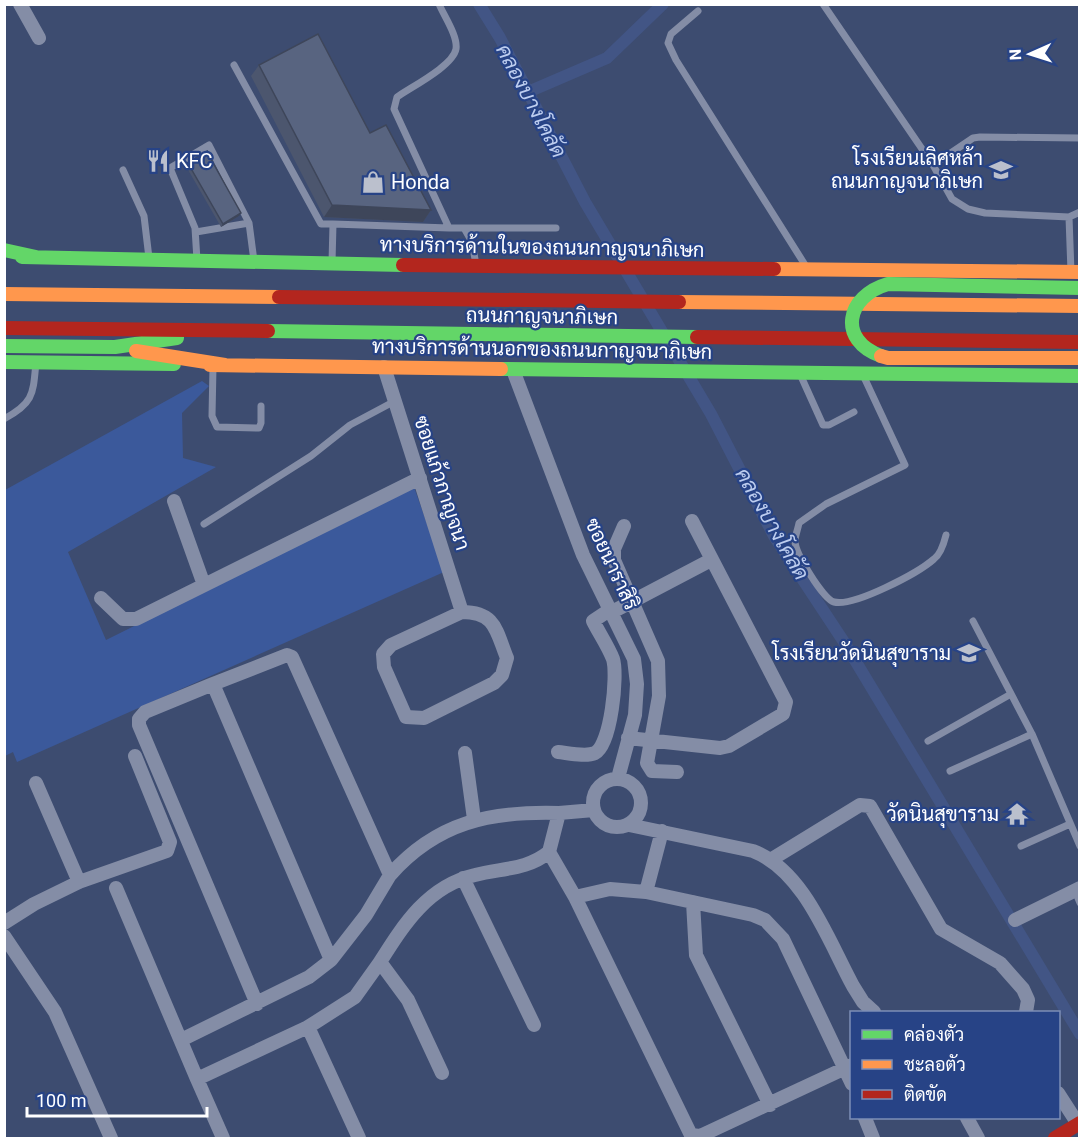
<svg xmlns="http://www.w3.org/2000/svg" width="1084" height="1143" viewBox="0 0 1084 1143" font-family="Roboto,Sarabun,sans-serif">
<rect width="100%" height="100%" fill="#3d4c70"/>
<path fill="#3b599b" d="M202,381L209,386L182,413L183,458L216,467L68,552L106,640L414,487L444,572L17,762L13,752L5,756V490Z"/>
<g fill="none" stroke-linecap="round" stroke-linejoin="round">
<path stroke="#425585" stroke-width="12" d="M479,4L500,38L585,202L711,414L774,536L844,642L1080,1034
M528,92L607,58L663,4"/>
<path stroke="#848da6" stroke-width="7" d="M439,4C444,16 458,36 456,49C453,66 411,87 397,97L394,109L449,228H464L472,242L476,265
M823,4L933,165L952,199L968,209L985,213L1069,217L1080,212
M698,11L671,34L668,43L676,60L807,268
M234,65L321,224H333L332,263
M933,165L973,138L980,137L1080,138
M123,170L144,216L149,258
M1069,217L1071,272
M333,224L449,228
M464,228H556
M196,232L249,223
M197,260L195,228L170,168L209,145L249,223L254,261
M213,367L212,416L217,427L259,428L261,423V406
M800,374L823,425H829L854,412
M863,375L905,465L826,504L799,523C798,529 795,536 795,541C795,553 823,599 834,602C854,607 918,573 934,559C941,554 944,543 946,535
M4,419C34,403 33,394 36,362
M204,524L311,456L350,425L395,401
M973,621L1032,734L1080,846
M928,741L1011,694
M950,771L1032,734
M1021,846L1070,824
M1075,891L1080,903"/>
<path stroke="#848da6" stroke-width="14" d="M20,4L39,38
M384,367L462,612L391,645L383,654L384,667L406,717L424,718L494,683L502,675L507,658C496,631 496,612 462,612
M513,370L583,555L634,659L637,684L635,715L618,778
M174,501L204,585
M624,526L614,549V560L658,661L659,696L647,763L652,771L677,772
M101,598L123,619H136L420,478
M612,612L711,560
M213,684L145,712L139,719V725L257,1004
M628,738L720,748L729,746L783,714L786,702L692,521
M558,752C568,753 586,757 595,753C611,745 618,675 613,659C608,646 599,633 593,621L611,609
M465,753L474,819
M593 803a24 24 0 1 1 48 0a24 24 0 1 1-48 0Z
M36,783L79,882
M594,810L559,813L549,852L575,897L691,1135L700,1136L852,1065
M629,825L753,851C804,871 828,940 853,986L863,1002L874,1012
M772,859L860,805L870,806L941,929L1000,963L1023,989L1028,1000L1026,1012
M463,878L534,1025
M116,888L197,1079
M646,892L662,831
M575,897L610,889L646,892L753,915L765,920L783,939L852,1084
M693,902L696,955L770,1105
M1015,920L1080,888
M4,923L34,904L79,882L167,851L170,842L135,756
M4,936L55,1012L111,1138
M331,960L366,915L390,875
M181,1040L309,977L331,960L213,684L287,655L292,657L390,875C437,822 490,811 559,813
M442,1073L408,1000L380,962C404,924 428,886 475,875C502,868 527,870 549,852
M1058,1093L1078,1124
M865,1118L873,1138
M967,1118L978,1138
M223,1138L197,1079L308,1027
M359,1138L308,1027L355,997L380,962"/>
<path stroke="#63d668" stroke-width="14" d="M4,250L36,257
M22,257L403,265
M268,331L697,337
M4,346L115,347L177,338
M4,362L174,364
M501,369L1080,376"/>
<path stroke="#ff974d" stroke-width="14" d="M774,269L1080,272
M4,294L279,297
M679,302L1080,306
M136,351L225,365
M210,365L501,369"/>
<path stroke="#b3261e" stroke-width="14" d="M403,265L774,269
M279,297L679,302
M4,328L268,331
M697,337L1080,342
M1055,1138L1080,1123"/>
<path stroke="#63d668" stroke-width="14" d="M881,356C837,340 846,296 888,284L1080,288"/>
<path stroke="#ff974d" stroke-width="14" d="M881,356L888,358H1080"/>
</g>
<path fill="#4c566e" d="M259,65L431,210L423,222L324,217L251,76Z
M189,165L239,216L221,227L187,168Z"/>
<path fill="#3e465a" d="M332,205L431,210L423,222L324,217Z
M241,213L239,216L221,227L223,224Z"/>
<path fill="#586480" stroke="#3e465a" stroke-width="1.5" d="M318,34L370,133L386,125L431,210L332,205L259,65Z
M208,154L241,213L223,224L189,165Z"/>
<defs>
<g id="restaurant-bare" transform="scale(1.8)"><path d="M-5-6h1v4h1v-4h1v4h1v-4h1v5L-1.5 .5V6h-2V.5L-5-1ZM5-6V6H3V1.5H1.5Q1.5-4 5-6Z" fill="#bbc0cd" stroke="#274386" stroke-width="2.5" paint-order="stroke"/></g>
<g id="school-bare" transform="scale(1.8)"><path d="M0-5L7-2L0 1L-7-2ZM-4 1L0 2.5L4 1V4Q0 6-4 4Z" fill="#bbc0cd" stroke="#274386" stroke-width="2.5" paint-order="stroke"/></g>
<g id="shop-bare" transform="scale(1.8)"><path d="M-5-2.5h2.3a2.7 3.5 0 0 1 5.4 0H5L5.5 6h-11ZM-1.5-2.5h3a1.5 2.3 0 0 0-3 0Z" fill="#bbc0cd" stroke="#274386" stroke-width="2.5" paint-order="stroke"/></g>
<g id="temple-bare" transform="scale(1.8)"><path d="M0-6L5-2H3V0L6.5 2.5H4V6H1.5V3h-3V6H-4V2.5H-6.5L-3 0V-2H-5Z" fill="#bbc0cd" stroke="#274386" stroke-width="2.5" paint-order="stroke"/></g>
</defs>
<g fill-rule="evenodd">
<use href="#restaurant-bare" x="158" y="161"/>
<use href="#school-bare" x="1001" y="170"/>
<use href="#shop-bare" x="373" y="182"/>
<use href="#school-bare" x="969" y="653"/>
<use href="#temple-bare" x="1017" y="814"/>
</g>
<g text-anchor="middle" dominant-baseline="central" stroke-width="4.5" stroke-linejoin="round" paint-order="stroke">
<g font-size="20" fill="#fff" stroke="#274386" text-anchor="end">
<text x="983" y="158">โรงเรียนเลิศหล้า<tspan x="983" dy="23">ถนนกาญจนาภิเษก</tspan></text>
<text x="176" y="161" text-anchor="start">KFC</text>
<text x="391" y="182" text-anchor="start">Honda</text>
<text x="951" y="653">โรงเรียนวัดนินสุขาราม</text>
<text x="999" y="814">วัดนินสุขาราม</text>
</g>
<g font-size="20" fill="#fff" stroke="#274386">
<text transform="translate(542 247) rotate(1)">ทางบริการด้านในของถนนกาญจนาภิเษก</text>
<text transform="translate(542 316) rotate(1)">ถนนกาญจนาภิเษก</text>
<text transform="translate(542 349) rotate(1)">ทางบริการด้านนอกของถนนกาญจนาภิเษก</text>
<text transform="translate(442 483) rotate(72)">ซอยแก้วกาญจนา</text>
<text transform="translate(612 564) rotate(65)">ซอยนาราสิริ</text>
</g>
<g font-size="21" font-style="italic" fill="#bdcdef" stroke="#274386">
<text transform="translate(531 101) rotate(62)">คลองบางโคลัด</text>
<text transform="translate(772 524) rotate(60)">คลองบางโคลัด</text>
</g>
</g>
<rect width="1084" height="1143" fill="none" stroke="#ffffff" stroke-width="12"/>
<rect x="850" y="1011" width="210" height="108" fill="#274386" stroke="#7d8eb6" stroke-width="1.5"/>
<rect x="862" y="1030" width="30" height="9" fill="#63d668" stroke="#7d8eb6" stroke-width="1.5"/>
<text x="904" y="1041" font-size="18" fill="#ffffff">คล่องตัว</text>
<rect x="862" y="1060" width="30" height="9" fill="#ff974d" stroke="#7d8eb6" stroke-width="1.5"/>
<text x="904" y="1071" font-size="18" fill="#ffffff">ชะลอตัว</text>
<rect x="862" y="1090" width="30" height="9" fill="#b3261e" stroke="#7d8eb6" stroke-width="1.5"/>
<text x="904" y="1101" font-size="18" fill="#ffffff">ติดขัด</text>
<g transform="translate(1030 54) rotate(267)" stroke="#274386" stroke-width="4.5" paint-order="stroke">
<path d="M0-4.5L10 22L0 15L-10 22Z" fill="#ffffff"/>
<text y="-9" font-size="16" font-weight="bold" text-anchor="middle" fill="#ffffff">N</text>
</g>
<path d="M27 1107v9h180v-9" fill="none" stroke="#ffffff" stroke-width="3"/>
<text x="36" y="1107" font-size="18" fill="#ffffff" stroke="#274386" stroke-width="4.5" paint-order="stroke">100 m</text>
</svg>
